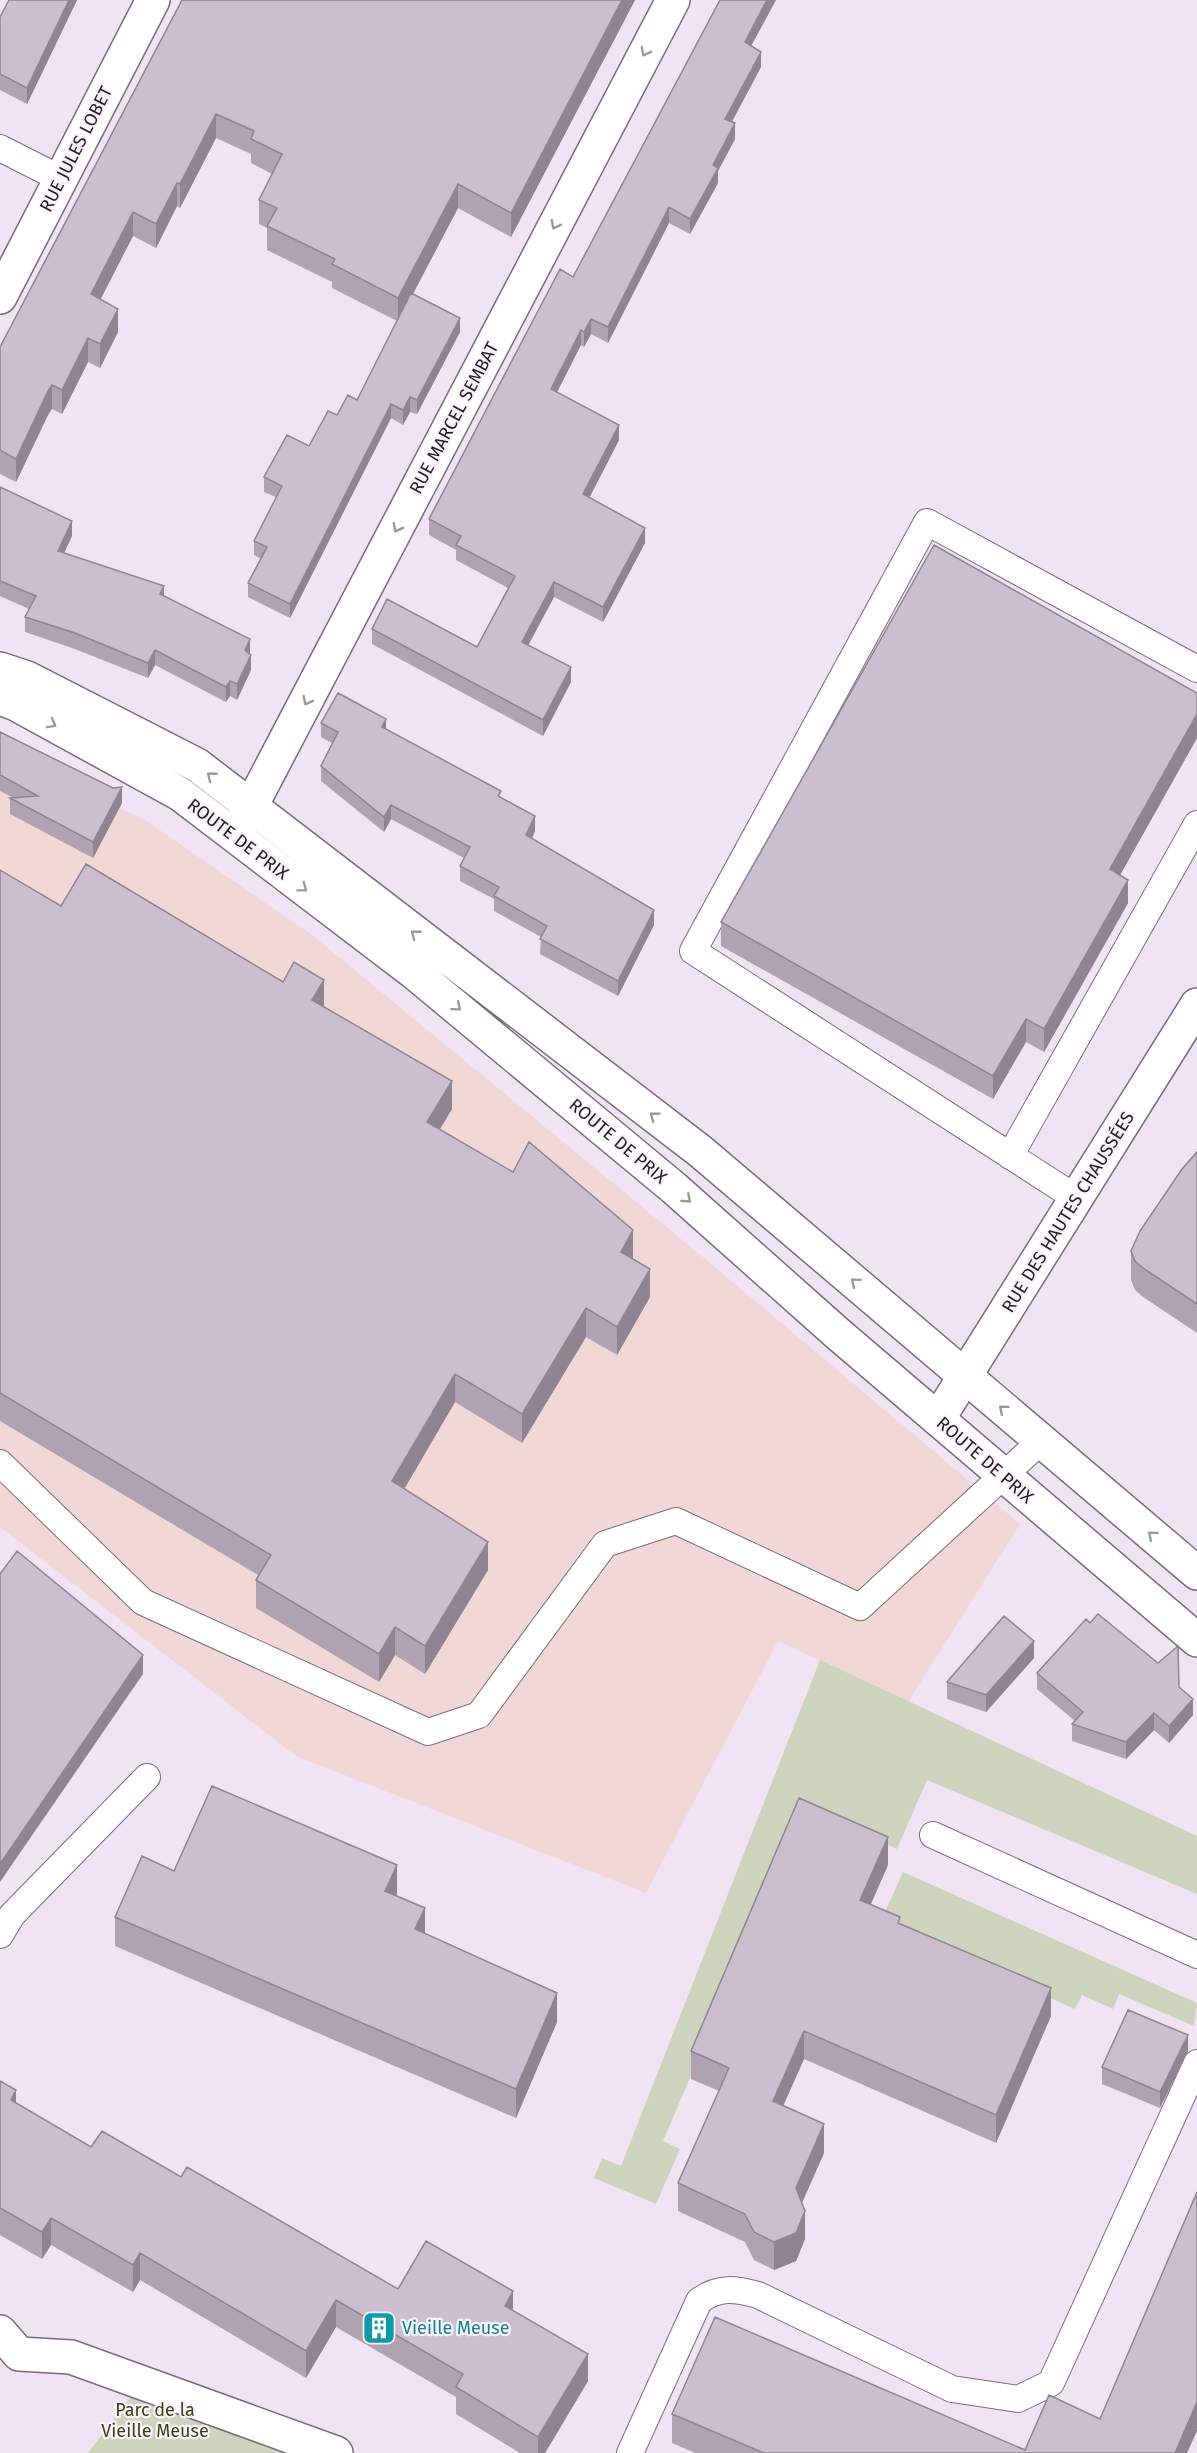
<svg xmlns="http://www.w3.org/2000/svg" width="1197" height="2453" viewBox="0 0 1197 2453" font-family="'Fira Sans',sans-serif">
<rect width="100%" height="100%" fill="#f0e3f4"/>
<path fill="#f2d7d7" d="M0,753L145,820L312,935L698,1253L1020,1524L908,1702L778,1641L646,1893L296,1756L0,1527Z"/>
<path fill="#ccd4bd" d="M820,1660L1197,1836V1894L927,1780L897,1849L805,1809L663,2141L680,2149L656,2204L594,2178L602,2158L621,2166Z
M903,1872L1197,2003L1194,2026L1119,1994L1113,2009L1082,1995L1075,2009L880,1923Z
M142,2382L335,2453H88Z"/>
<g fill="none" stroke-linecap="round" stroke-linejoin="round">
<g stroke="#786c7b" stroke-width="28">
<path id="service" d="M0,148L61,179
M1010,1156L1197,824
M1076,1198L693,951L927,522L1197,669
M0,1463L143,1602L428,1732L479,1715L605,1544L676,1521L860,1607L1041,1441
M933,1835L1197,1955
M0,1935L12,1915L147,1777
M630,2453L699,2301C719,2286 735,2289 758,2295L952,2389L1018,2399L1051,2383L1197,2063"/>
</g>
<g stroke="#786c7b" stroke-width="36">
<path id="minor" d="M0,297L153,0
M238,831L673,0
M938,1419L1197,1005
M0,2332L19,2354L71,2357L336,2453"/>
</g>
<g stroke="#786c7b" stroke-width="36">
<path id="secondary" d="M0,669L27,678L197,765L210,775L700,1151L1197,1573
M0,698L16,704L180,794L416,974L674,1188L837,1333L1197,1640"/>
</g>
<use href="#service" stroke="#fff" stroke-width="26"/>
<use href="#minor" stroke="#fff" stroke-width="33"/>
<use href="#secondary" stroke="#fff" stroke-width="33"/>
</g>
<path fill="#afa3b2" d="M9,0H77L27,104L0,90V17Z
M182,0H635L511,237L458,208L413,294L460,332L417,414L410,412L403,425L391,418L290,618L248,597V583L261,559L254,555V541L276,497L264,492V477L309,446L337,415L357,400L397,321L332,288V282L267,250V228L259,224V200L272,174L251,163V154L216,138L180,208L177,206L156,248L133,236L100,299L118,332L100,368L88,362L62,414L52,409L48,415L16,482L0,474V347Z
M776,0L751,46L761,67L732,122L735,139L718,171V183L690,234L669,223L608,343L591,334L584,347L581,345L557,392L619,440L589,498L645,543L603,622L554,597L528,645L571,682L543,736L372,644V629L477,647L508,588L456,560V550L429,535V519L573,277Z
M0,487L72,536L64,553L164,596L250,654L251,670L237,700L230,696L226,702L155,665L148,678L75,649L25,632V617L29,609L0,596Z
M321,723L386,729L501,797L535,831L532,839L654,925L618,996L540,954L541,937L494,911V899L460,881V866L464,858L391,819L384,832L321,781V766L332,743L321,737Z
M0,732L122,803L93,858L10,814V798H14L0,791Z
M1197,738L1120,875L1128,903L1044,1052L1026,1042L993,1099L721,946V922Z
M0,870L61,906L324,1007L452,1109L440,1129L633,1258V1259L650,1297L617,1355L586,1337L522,1443L455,1402L404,1489L488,1570L425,1674L395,1655L379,1682L256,1608V1580L258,1575L0,1421Z
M1197,1152V1333L1143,1297L1135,1290L1131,1280V1251Z
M1034,1658L986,1712L947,1699V1682Z
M1037,1673L1179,1687L1193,1715L1169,1743L1154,1730L1126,1759L1072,1741V1724L1075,1721L1037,1689Z
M888,1865L871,1904L900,1924L1051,2016L996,2143L804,2059L783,2105L824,2153L802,2203L805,2239L796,2261L774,2270L754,2260L745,2242L678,2211V2183L719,2091L691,2079V2051Z
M174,1871L397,1893L396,1896L425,1934L557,2022L516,2118L115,1946V1917Z
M1188,2051L1160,2108L1102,2084V2067Z
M0,2081L16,2103L91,2147L181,2177L398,2289L513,2310L588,2381L545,2453H520L456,2414V2397L336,2327L306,2378L140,2280L133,2292L51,2245L42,2259L0,2235Z
M672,2414L1025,2450L1100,2419L1187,2453H695L672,2443Z"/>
<path fill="#8e8591" d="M69,0H77L27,104V88Z
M622,0H635L511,237V213Z
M767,0H776L745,57V42Z
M761,52V67L725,134V119Z
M216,114V138L180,208V184Z
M735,123V139L718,171V183L690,234V219L713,165Z
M177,183V206L156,248V224Z
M458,184V208L398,322V298Z
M669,207V223L608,343V327Z
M133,212V236L91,318V294Z
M118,309V332L100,368V344Z
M460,318V332L417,414V400Z
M591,319V334L584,347V332Z
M581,330V345L551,404V389Z
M88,338V362L62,414V390Z
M52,385V409L48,415L16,482V459L48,391Z
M410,397V412L403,425V410Z
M391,404V418L290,618V604Z
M619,425V440L583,510V494Z
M72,521V536L58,566V551Z
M645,528V543L603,622V607Z
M554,582V597L522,657V642Z
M164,586V602L160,594Z
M250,639V655L245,650Z
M155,650V665L148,678V663Z
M251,655V670L237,700V684Z
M571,667V682L543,736V720Z
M230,681V696L226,702V687Z
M1197,714V738L1110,893V869Z
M386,719V733L382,727Z
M122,787V803L93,858V842Z
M391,805V819L384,832V817Z
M535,816V831L526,850V835Z
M1128,880V903L1044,1052V1029Z
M654,910V925L618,996V981Z
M324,980V1008L312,1000Z
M1026,1019V1042L993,1099V1076Z
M452,1081V1109L427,1150V1122Z
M633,1230V1258L621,1280V1252Z
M650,1269V1297L617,1355V1327Z
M586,1308V1337L522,1443V1414Z
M455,1374V1402L392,1510V1481Z
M488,1542V1570L425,1674V1646Z
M395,1627V1655L379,1682V1654Z
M1034,1641V1658L986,1712V1695Z
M143,1655V1674L0,1882V1864Z
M1193,1699V1715L1169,1743V1726Z
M1154,1713V1730L1126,1759V1742Z
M888,1837V1865L860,1928V1900Z
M397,1865V1893L385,1920V1891Z
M425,1908V1937L415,1929Z
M1051,1988V2016L996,2143V2115Z
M557,1993V2022L516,2118V2089Z
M804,2031V2059L773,2129V2101Z
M1188,2035V2051L1160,2108V2092Z
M16,2090V2117L11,2100Z
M824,2124V2153L796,2216V2188Z
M805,2211V2239L796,2261L774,2270V2242Z
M51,2218V2245L42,2259V2232Z
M140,2253V2280L133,2292V2265Z
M513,2291V2319L505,2306Z
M336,2300V2327L306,2378V2351Z
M588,2354V2381L545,2453H538V2437Z
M1197,2402V2431L1187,2453H1175Z"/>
<path fill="#cbbecf" stroke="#8e8591" stroke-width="1.5" d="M9,0H69L27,88L0,74V17Z
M182,0H622L511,213L458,184L398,298L332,264L335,259L267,226L277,208L259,200L282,154L251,139L254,131L216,114L180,184L177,183L156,224L133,212L91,294L118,309L100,344L88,338L62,390L52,385L48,391L16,459L0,450V347Z
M720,0H767L745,42L761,52L725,119L735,123L713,165L718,168L690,219L669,207L608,327L591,319L584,332L581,330L551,389L619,425L583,494L645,528L603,607L554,582L522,642L571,667L543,720L372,629L387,599L477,647L515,576L456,545L461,536L429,519L560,269L573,277Z
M411,293L460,318L417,400L410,397L403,410L391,404L290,604L248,583L267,547L254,541L282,486L264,477L287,435L309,446L328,411L337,415L348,395L357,400Z
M0,487L72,521L58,551L164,586L160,594L250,639L245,650L251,655L237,684L230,681L226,687L155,650L148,663L75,633L25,617L36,596L0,581Z
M934,545L1197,693V714L1110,869L1128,880L1044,1029L1026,1019L993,1076L721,922Z
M338,693L386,719L382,727L501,791L498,796L535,816L526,835L654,910L618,981L540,939L547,926L494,896L499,887L460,866L470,847L391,805L384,817L321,766L338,732L321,723Z
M0,732L113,788L122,787L93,842L10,798L38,796L0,775Z
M86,864L283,982L294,962L324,980L312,1000L452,1081L427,1122L513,1172L529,1142L633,1230L621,1252L650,1269L617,1327L586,1308L522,1414L455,1374L392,1481L488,1542L425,1646L395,1627L379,1654L256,1580L271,1555L0,1393V870L61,906Z
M1197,1152V1304L1143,1268L1135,1261L1131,1251L1140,1231L1182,1169Z
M17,1551L143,1655L0,1864V1574Z
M1098,1614L1158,1663L1178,1646L1179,1687L1193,1699L1169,1726L1154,1713L1126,1742L1072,1724L1083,1712L1037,1673L1086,1619L1090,1623Z
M1004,1616L1034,1641L986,1695L947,1682Z
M212,1786L397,1865L385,1891L425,1908L415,1929L557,1993L516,2089L115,1917L142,1856L174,1871Z
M799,1798L888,1837L860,1900L900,1917L898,1923L1051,1988L996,2115L804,2031L773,2101L824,2124L796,2188L805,2211L796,2233L774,2242L754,2232L745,2214L678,2183L729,2068L691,2051Z
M1128,2010L1188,2035L1160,2092L1102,2067Z
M0,2081L16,2090L11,2100L91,2147L102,2131L181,2177L187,2167L398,2289L426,2241L513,2291L505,2306L588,2354L538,2437L456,2387L463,2374L336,2300L306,2351L140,2253L133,2265L51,2218L42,2232L0,2208Z
M1197,2192V2402L1175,2453H764L672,2414L715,2317L1025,2450L1049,2395L1100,2419Z"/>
<defs><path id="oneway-chevron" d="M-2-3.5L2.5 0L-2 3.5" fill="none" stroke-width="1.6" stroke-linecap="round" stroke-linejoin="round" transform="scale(1.5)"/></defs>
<g stroke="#9c999c">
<use href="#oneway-chevron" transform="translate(645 52) rotate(118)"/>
<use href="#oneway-chevron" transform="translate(555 225) rotate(118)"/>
<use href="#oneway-chevron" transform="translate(397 528) rotate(118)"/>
<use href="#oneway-chevron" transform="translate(307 701) rotate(118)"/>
<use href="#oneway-chevron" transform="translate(52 724) rotate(29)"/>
<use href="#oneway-chevron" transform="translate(211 776) rotate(-142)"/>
<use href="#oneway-chevron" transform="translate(303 888) rotate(37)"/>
<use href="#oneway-chevron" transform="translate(415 934) rotate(-142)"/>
<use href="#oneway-chevron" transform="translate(457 1007) rotate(40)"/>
<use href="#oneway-chevron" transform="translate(654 1116) rotate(-143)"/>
<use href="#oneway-chevron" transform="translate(687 1199) rotate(42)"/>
<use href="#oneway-chevron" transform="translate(855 1282) rotate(-140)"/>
<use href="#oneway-chevron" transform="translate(1003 1409) rotate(-140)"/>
<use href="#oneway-chevron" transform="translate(1152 1535) rotate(-140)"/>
</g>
<defs>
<g id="building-square" transform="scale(1.725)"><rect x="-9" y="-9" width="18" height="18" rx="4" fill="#0f9aa8" stroke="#fbf2fd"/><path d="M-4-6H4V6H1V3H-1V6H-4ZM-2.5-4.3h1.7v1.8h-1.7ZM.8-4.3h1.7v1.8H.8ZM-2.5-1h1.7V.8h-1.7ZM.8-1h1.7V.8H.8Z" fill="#fff"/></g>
</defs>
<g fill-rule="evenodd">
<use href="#building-square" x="379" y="2328"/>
</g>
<g text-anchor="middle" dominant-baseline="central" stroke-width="4.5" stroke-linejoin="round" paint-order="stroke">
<g font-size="18" fill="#221d23" stroke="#fbf2fd">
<text transform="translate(76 149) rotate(-63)">RUE JULES LOBET</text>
<text transform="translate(454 418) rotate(-62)">RUE MARCEL SEMBAT</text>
<text transform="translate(238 839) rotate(37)">ROUTE DE PRIX</text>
<text transform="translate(618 1141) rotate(40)">ROUTE DE PRIX</text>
<text transform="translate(1068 1212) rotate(-58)">RUE DES HAUTES CHAUSSÉES</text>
<text transform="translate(985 1460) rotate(41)">ROUTE DE PRIX</text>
</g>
<g font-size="18" fill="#0d838f" stroke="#fbf2fd" text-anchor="start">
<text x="402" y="2328">Vieille Meuse</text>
</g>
<g font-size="18" fill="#36460e" stroke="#fbf2fd">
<text x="155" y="2410">Parc de la<tspan x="155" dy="21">Vieille Meuse</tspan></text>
</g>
</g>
</svg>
